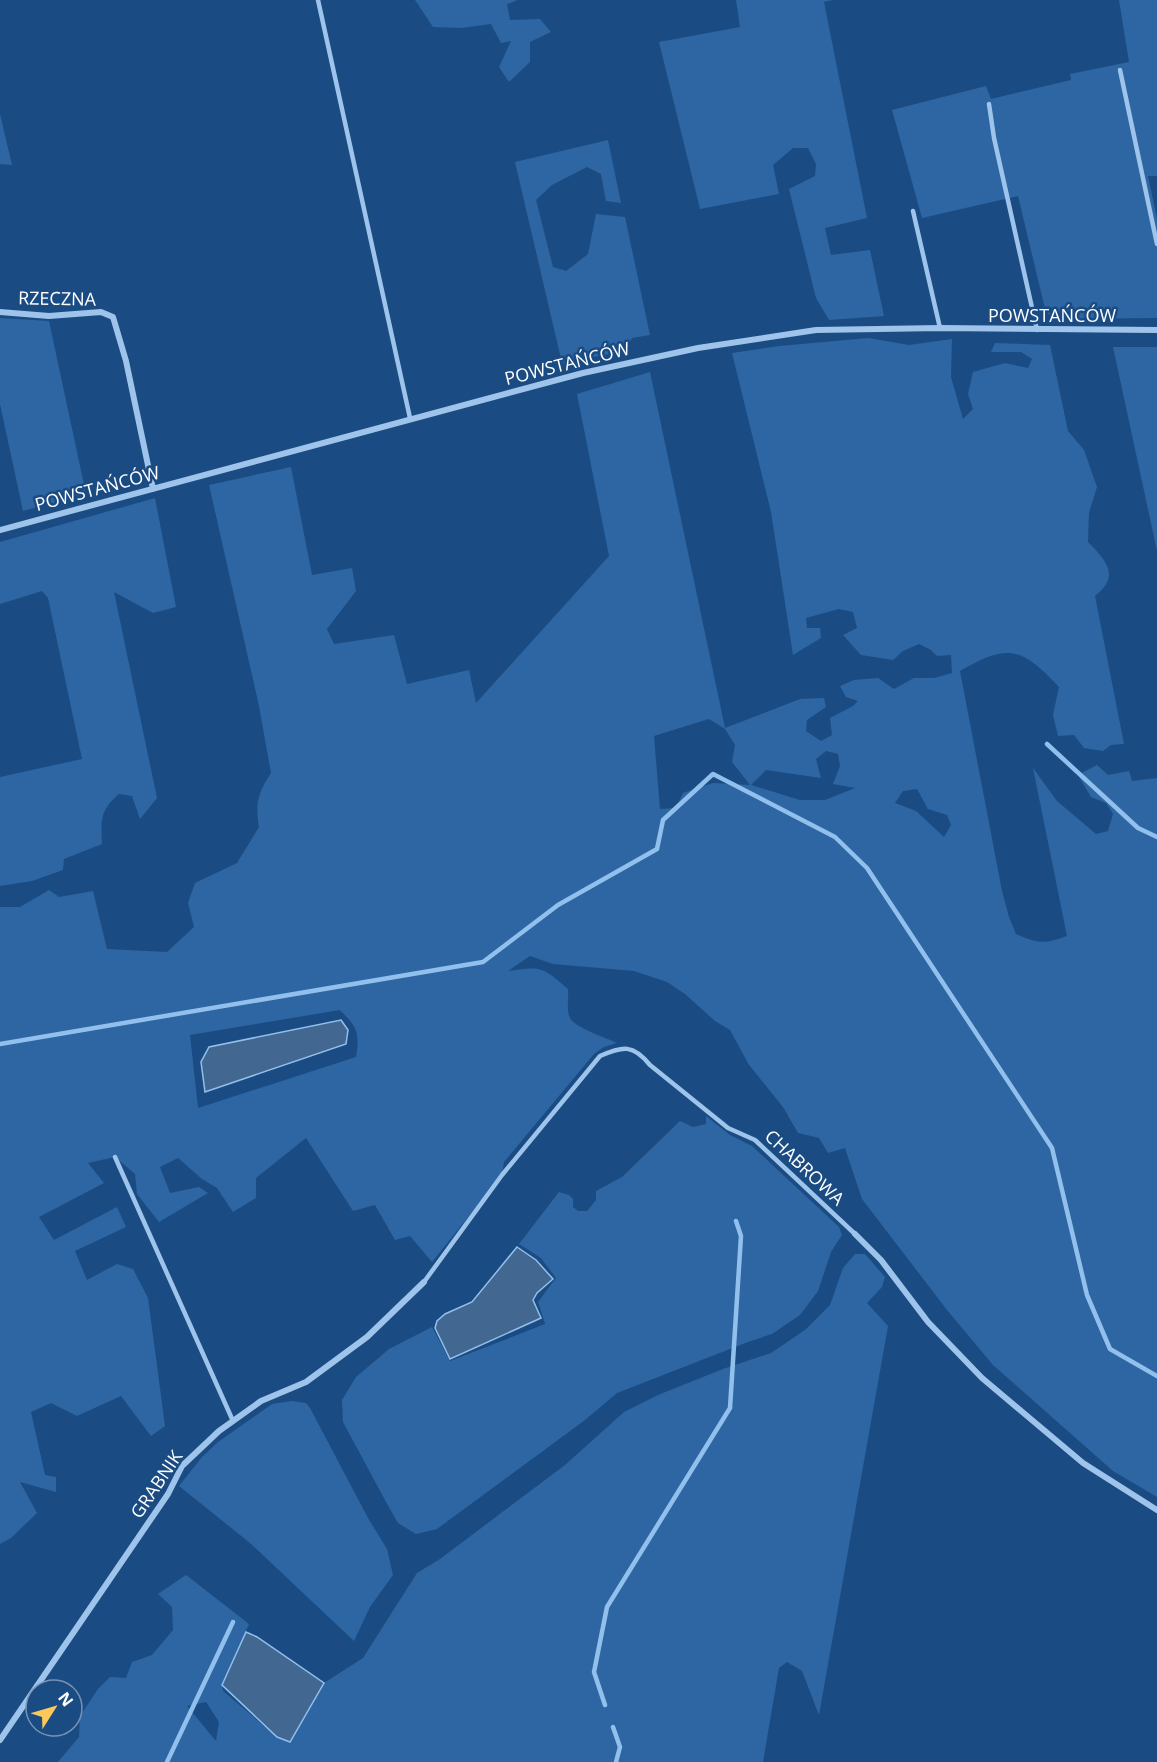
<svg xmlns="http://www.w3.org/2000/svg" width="1157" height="1762" viewBox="0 0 1157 1762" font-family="'Open Sans',sans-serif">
<rect width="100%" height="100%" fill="#1a4c83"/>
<path fill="#2d66a2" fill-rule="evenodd" d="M415,0H518L507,4L510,20L540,19L551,32L530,42V62L509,82L499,67L511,41L501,43L491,24L461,28L433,27Z
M736,0H833L824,2L867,218L825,228L831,255L870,250L884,316L829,320L816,298L789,189L815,176L816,164L808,148H793L773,165L779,194L700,209L659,42L740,27Z
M1119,0H1157V176H1148L1157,219V318L1058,319L1046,313L1018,196L922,218L892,110L986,86L991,99L1071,80L1070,74L1129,62Z
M0,114L12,165L0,164Z
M608,140L621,203L606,201L601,174L587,167L552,185L536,200L553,267L566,271L588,254L596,214L625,217L650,335L632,338L625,351L562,363L515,162Z
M0,318L49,321L86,494L23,511L0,404Z
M868,338L909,345L952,339L951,377L963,419L973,409L968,394L973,372L1005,363L1028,368L1032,359L1021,352H991L995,343L1050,345L1068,431L1084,450L1097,487L1089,513L1088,542C1106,560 1121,576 1095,596L1124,744L1111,745L1103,751L1084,748L1074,735L1058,736L1053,715L1059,687C1021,647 1008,643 960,671L1002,891L1009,917L1016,934C1038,944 1045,944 1067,936L1033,768L1057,801L1096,834L1108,831L1113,814L1106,803L1091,797L1078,775L1097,765L1108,775L1129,771L1132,781L1157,778V1497L1113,1471L993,1365L947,1310L862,1199L845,1148L828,1153L819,1138L798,1133L783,1107L749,1065L730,1030L715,1021L685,994L667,982L634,971L553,964L530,956L508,971C541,966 543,967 568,989C569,997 566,1011 570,1018C574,1027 606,1038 617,1043L604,1047L594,1054L504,1162L502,1175L432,1262L410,1236L395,1240L375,1205L353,1211L306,1138L256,1178V1198L233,1212L217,1188L202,1179L178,1158L160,1167L170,1193L199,1187L208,1193L159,1222L137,1194L135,1174L115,1157L88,1163L104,1183L39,1217L54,1240L117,1207L126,1227L75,1251L87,1280L117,1264L133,1269L148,1298L165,1426L151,1436L121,1396L77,1416L51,1403L31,1412L45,1475L56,1477V1492L20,1482L37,1513L11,1538L0,1544V907H20L49,890L59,897L93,891L107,949L167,952L194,927L188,903L195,883L237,863L259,827C255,803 258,793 271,773L259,706L209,485L291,467L312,575L352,568L356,591L327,629L334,644L394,635L407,684L469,670L476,703L609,556L577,394L650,372L725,728L800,699L824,698L826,707L807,720L806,731L821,741L832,735L830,718L853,706L858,701L846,697L840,686L854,680L878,678L894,689L914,678H934L952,673L951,655L937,656L931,650L919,644L903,651L893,660L861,655L843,635L857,628L853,612L839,609L806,618L807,628H820L821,638L793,655L771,512L732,353L779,346ZM709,719L725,729L735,745L732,762L750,785L713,783L683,793L676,808L660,809L654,736ZM826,751L838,754L840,766L833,784L855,788L825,800H800L751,785L766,770L821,778L816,759ZM917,789L928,809L947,815L951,825L944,837L916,811L895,803L903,791ZM340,1010C357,1027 360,1032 356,1057L198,1108L190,1035Z
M1113,347H1157V551Z
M155,498L176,607L153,613L114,592L157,798L140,819L132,796L119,794C100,810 101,820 102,844L64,859L63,870L32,881L0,886V777L82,759L48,598L42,591L0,604V542Z
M706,1116L730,1135L752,1146L839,1227L842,1235L831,1252L818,1291L800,1315L772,1334L748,1342L617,1393L585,1420L437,1529L416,1534L398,1523L386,1502L343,1422L342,1400L356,1377L389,1349L432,1327L450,1361L545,1324L538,1302L556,1278L541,1258L519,1244L559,1192L569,1195L573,1199V1207L578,1211H587L596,1200V1191L622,1177L680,1121L693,1127L706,1124Z
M855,1254H865L885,1277L882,1287L867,1303L888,1326L819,1715L802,1671L787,1662L779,1668L763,1762H58L79,1737L80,1716L98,1689L110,1677L126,1678L132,1662L152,1655L173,1630L172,1607L158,1594L186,1575L249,1624L222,1685L223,1691L277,1737L290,1741L324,1683L363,1658L417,1573L440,1559L565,1465L624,1412L658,1395L723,1369L771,1353L805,1330L830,1305L843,1268ZM206,1702L219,1722L216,1741L187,1706Z
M292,1401L306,1403L310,1408L368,1518L387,1549L393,1575L370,1607L354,1641L250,1543L179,1486L202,1457L218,1442L272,1404Z"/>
<path fill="#426790" stroke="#92c0ed" stroke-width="1.5" d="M341,1020L348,1030L346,1044L205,1092L201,1062L209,1047Z
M517,1247L536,1260L553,1279L537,1293L533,1300L541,1318L450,1359L435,1328L437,1321L445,1314L472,1302Z
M246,1632L257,1637L324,1683L290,1742L277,1737L222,1685Z"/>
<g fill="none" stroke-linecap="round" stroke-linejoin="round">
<path stroke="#92c0ed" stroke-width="4.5" d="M1047,744L1138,828L1157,837
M0,1044L483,962L558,905L657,849L663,820L713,774L835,837L867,868L1052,1148L1087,1295L1110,1349L1157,1376
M605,1705L594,1672L607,1607L730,1408L741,1236L736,1221
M613,1727L620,1747L616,1762
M167,1762L233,1622"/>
<path stroke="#9fc4eb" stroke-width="4.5" d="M318,0L410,418
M1120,70L1157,244
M989,104L994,138L1037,330
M913,211L940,328
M115,1157L233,1421
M424,1282L502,1175L600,1056C623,1046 633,1044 650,1065L728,1128L755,1140L855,1234"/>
<path stroke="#9fc4eb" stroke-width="6" d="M0,312L49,316L101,312L113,317L126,361L153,489
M0,530L583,373L698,348L816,330L940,328L1157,330
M855,1234L881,1260L928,1322L982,1378L1083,1463L1157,1510
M0,1740L168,1494L182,1466L219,1431L261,1401L306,1382L367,1337L424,1282"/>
</g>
<g text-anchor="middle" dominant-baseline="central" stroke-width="5" stroke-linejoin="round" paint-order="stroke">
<g font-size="18" fill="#fff" stroke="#1a4c83">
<text transform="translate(57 298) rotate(1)">RZECZNA</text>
<text x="1052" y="315">POWSTAŃCÓW</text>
<text transform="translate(567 363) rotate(-14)">POWSTAŃCÓW</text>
<text transform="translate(97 488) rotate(-15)">POWSTAŃCÓW</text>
<text transform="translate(805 1167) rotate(43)">CHABROWA</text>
<text transform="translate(156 1484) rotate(-56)">GRABNIK</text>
</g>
</g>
<g transform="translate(54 1708) rotate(53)"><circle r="28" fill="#1a4c83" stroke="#7694b5" stroke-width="1.5"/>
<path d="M0-4.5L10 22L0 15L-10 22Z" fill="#fdc85b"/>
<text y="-9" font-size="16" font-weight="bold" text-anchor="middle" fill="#ffffff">N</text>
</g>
</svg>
